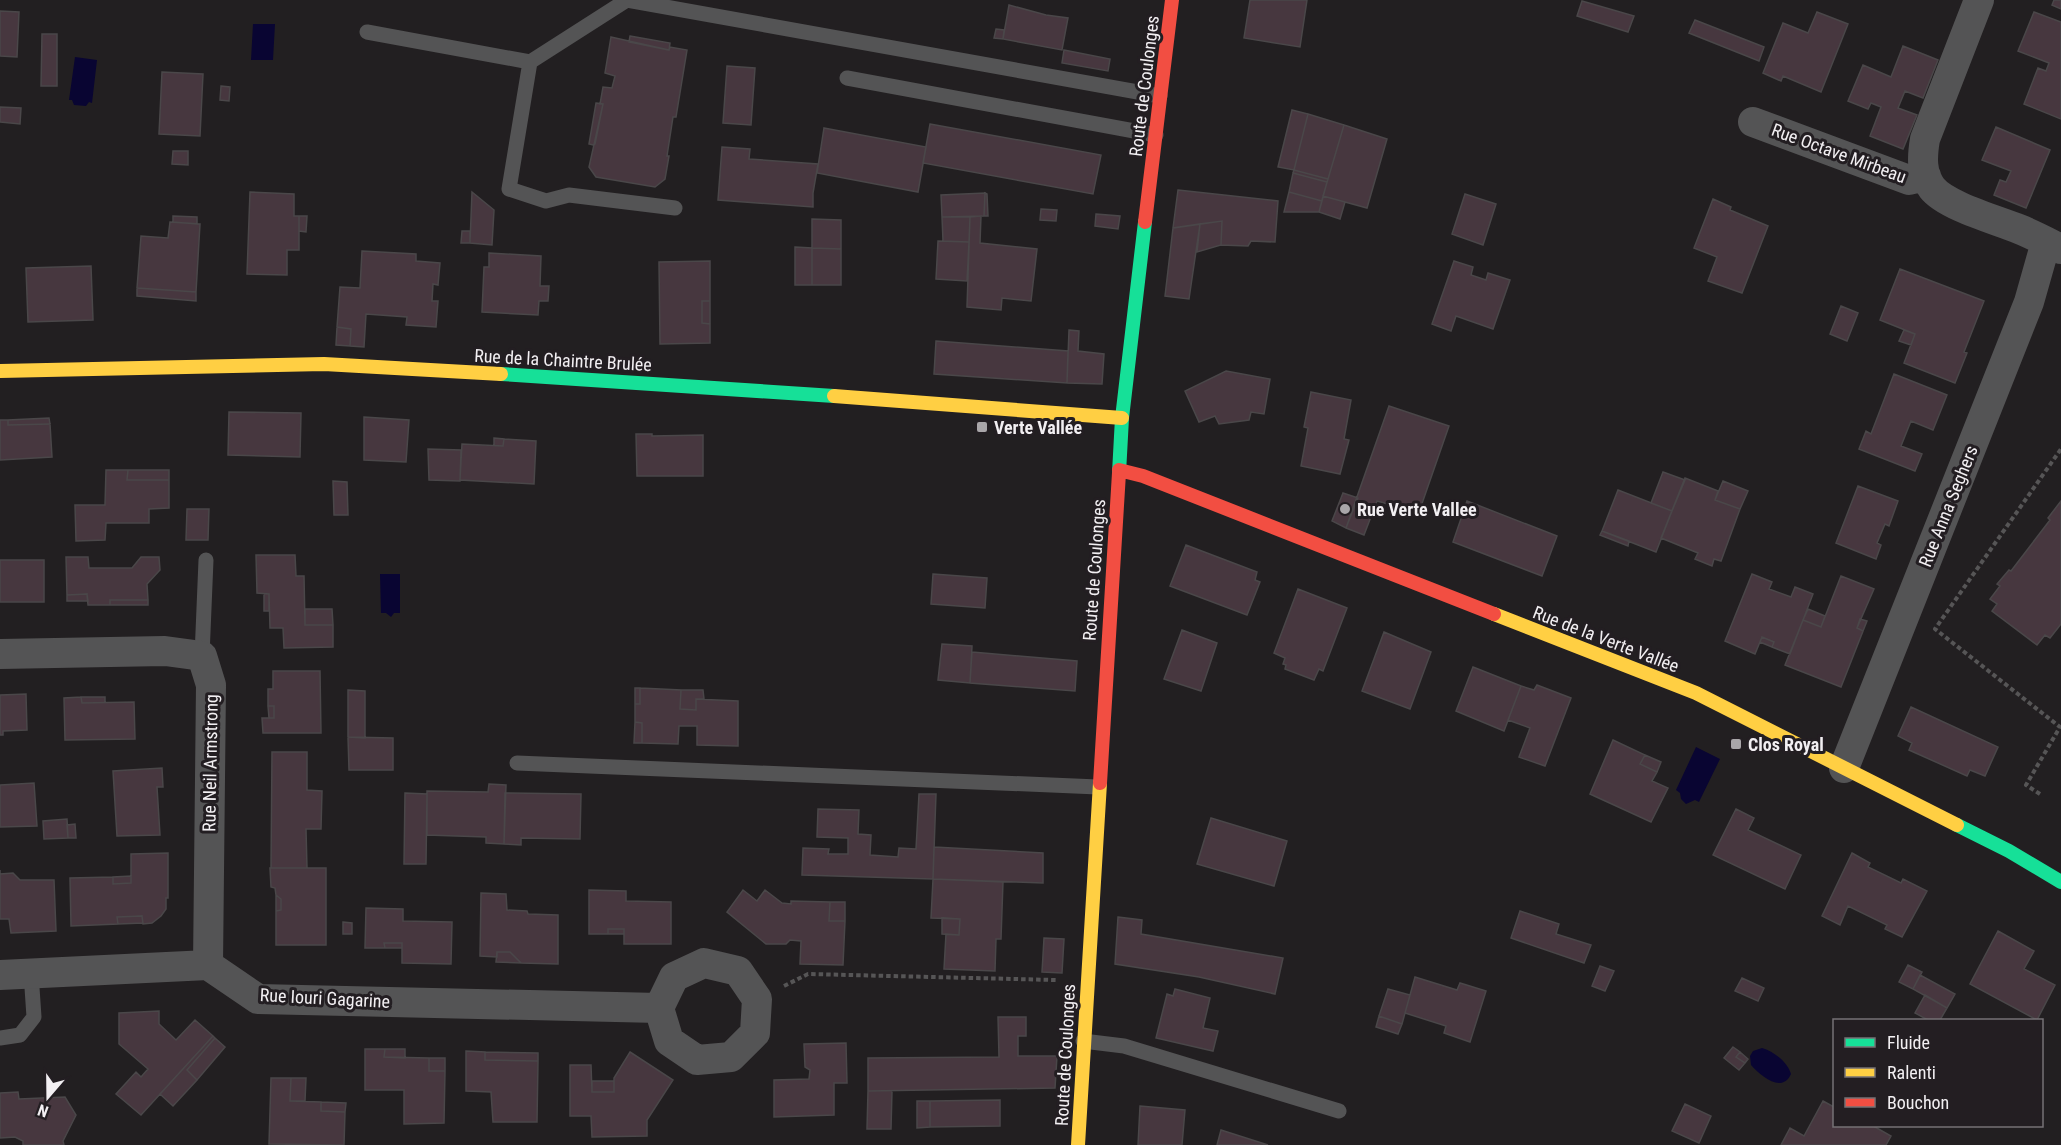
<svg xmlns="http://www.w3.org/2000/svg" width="2061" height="1145" viewBox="0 0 2061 1145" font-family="'Roboto Condensed',sans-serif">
<rect width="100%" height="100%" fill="#221f21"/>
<path fill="#090532" d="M253,24H275L273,60H251Z
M75,57L97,60L92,103L89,102L86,106L74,105L72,100H69Z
M380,574H400V613H394L391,617L386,613H381Z
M1696,747L1720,759L1699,802L1695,800L1686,804L1681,799L1680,793L1676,790Z
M1762,1048C1773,1051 1788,1062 1791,1074C1782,1094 1761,1076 1751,1065L1750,1056L1753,1051Z"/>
<path fill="#47373f" stroke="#4a4749" stroke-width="1.5" d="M1250,0H1307L1300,47L1244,38Z
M2054,0H2061V9L2052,5Z
M1582,1L1634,16L1628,32L1577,16Z
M1009,5L1046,15L1068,18L1062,50L1003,39Z
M0,11L19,12L17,57L0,56Z
M1817,12L1848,24L1821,92L1783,76L1781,81L1763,73L1783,23L1808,33Z
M2034,12L2061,22V119L2024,104L2038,68L2046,71L2049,63L2018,51Z
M1695,20L1764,47L1759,61L1689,33Z
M996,29L1004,30L1003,39L994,38Z
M42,34H57V86H41Z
M630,36L670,43L669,50L629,42Z
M611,37L669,50L670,47L687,50L676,117H673L667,156H669L665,179L655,187L596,177L589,167L603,104H600L603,87L612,88L615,76L605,73Z
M1903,46L1938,60L1923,98L1905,91L1898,108L1917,115L1903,149L1870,136L1881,107L1871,103L1868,109L1848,101L1863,65L1891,77Z
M1064,50L1110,59L1108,71L1062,63Z
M727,66L755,68L751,125L723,123Z
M162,72L203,74L200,136L159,134Z
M221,86L230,87L229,101L220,100Z
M596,103L603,104L595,144L593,145L589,144Z
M0,107L21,108L20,124L0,122Z
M1292,110L1308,114L1294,170L1278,167Z
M1308,114L1344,125L1328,179L1294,170Z
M930,124L1101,155L1093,194L923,163Z
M1344,125L1387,139L1367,208L1323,196Z
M1996,127L2050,150L2026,208L1994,195L2000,180L2006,182L2011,171L1982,160Z
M824,128L926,147L918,192L817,173Z
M722,147L750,149L749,159L818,164L813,193V207L718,200Z
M173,151H188V165L172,164Z
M1294,170L1328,179L1327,182L1293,173Z
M1293,173L1327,182L1322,201L1289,192Z
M1178,190L1278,201L1275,242L1251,241L1248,246L1221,245L1222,221L1173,228Z
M250,192L294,194V216H299V250H287V275L247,274Z
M472,192L494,210L492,245L470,243Z
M1289,192L1322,201L1319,212H1284Z
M985,193L984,216L942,217L941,195Z
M985,193L987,194L988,216H984Z
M1465,194L1496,204L1483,245L1452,234Z
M1323,196L1345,202L1340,219L1319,212Z
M1713,199L1731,207L1730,210L1768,226L1742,293L1708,281L1717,257L1694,248Z
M1041,209L1057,210L1056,221L1040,220Z
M1096,214L1120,216L1118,229L1095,226Z
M173,216L197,217V224L173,222Z
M299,216H307L306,232L299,231Z
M981,216L980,243L1037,249L1031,301L1002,298L1001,310L967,307L970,217Z
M942,217H970L969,242L943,241Z
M812,219L841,220V249L812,248Z
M1222,221L1221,245L1197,252L1200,224Z
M170,222L200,224L196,292L137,288L141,236L168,238Z
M1200,224L1189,299L1165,296L1173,228Z
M462,231H470V243H461Z
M938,241L969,242L967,281L936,279Z
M795,247L812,248V285H795Z
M812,248L841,249V285H812Z
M362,251L416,254V261L440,263L438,285L433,284L432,301H438L436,327L406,325L407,317L366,314L364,347L350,346L351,329L337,327L340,287L360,288Z
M489,253L541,256L540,286H549L548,301H539L538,315L482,312L484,267H489Z
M710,261V301H702V323L710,324V343L660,344L659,262Z
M1454,261L1473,267L1471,275L1486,280L1488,273L1510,280L1493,329L1456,316L1451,331L1432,324Z
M91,266L93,320L28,322L26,268Z
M1900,269L1984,301L1964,352L1967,353L1955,383L1904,363L1915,334L1880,320Z
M137,288L196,292V301L137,296Z
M702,301H710V324L702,323Z
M1841,306L1858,313L1847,341L1830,334Z
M337,327L351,329L350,346L336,345Z
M1069,330L1079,331L1078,351L1104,354L1102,384L1067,383Z
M1904,330L1915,334L1911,345L1899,341Z
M936,341L1068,351L1067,383L934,374Z
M1226,371L1270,379L1264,414L1251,412L1249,420L1219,424L1215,416L1199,422L1185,391Z
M1894,374L1947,395L1933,430L1911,421L1901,446L1922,454L1915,471L1859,449L1866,431L1871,434Z
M1311,392L1351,400L1344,439L1349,440L1340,474L1301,466L1308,428L1304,427Z
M1389,406L1449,426L1418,515L1399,509L1400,505L1389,501L1388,504L1377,501L1364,535L1346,528Z
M229,412L301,413L300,457L228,455Z
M364,417L409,420L406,462L364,460Z
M49,418L50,424L8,425V420Z
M0,420H8V425L50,424L52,457L0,460Z
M636,434H652V436L703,435V476H637Z
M494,438L504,439L503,446H494Z
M504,439L536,441L534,484L460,480L462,444L503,446Z
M428,449L461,450L460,481L429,480Z
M106,470H128L127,480H169V508L149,509V523H106L105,540L76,541L75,505H105Z
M128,470H169V480H127Z
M1663,472L1685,480L1672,511L1651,503Z
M1685,478L1718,491L1715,500L1740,509L1721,561L1714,559L1712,566L1695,559L1698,553L1661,538Z
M333,481L347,482L348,515H334Z
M1723,481L1748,491L1740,509L1715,500Z
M1858,486L1898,501L1889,526L1885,524L1877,543L1881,545L1876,559L1836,543Z
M1618,490L1672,511L1656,552L1602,531Z
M1343,493L1358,498L1346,528L1332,521Z
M1467,501L1557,536L1542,576L1453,542Z
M2061,501V624L2050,638L2045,635L2037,645L1992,611L1997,604L1990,599L2000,586L1997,584L2009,570L2011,571L2050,520L2048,518Z
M187,509H209L208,540H186Z
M1602,531L1629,541L1628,546L1600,535Z
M1186,545L1257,572L1255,580L1260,582L1247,615L1170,586Z
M256,555H295L296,576H304L305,625H333V647L284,648L283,628H270L269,594L257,593Z
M66,557H88L89,568H132L141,557H159L160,570L147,584L148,600H110V605H88L87,594L67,595Z
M0,560H44V602H0Z
M933,574L987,578L985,608L931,604Z
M1752,574L1772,582L1769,589L1791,597L1795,587L1813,594L1790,654L1772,647L1774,642L1762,637L1755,654L1725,641Z
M1841,576L1874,589L1857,628L1863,631L1841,687L1785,665L1803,620L1821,627Z
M1298,589L1347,608L1323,671L1319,669L1314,680L1285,669L1286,665L1283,664L1285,658L1274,653Z
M87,594L88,601H67V595Z
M264,594H269V611H264Z
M110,600H148V605H110Z
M305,609H332L333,625H305Z
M1808,609L1825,616L1821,627L1803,620Z
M1860,619L1867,621L1863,631L1857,628Z
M1182,630L1217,643L1201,691L1164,679Z
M1384,632L1431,652L1410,709L1362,691Z
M1762,637L1774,642L1772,647L1760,642Z
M942,644L972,646L970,683L938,680Z
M972,652L1077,661L1075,691L970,683Z
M1473,667L1521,686L1504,731L1456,711Z
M273,671H320L321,733H263L262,718H274V706H268V689H273Z
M1537,685L1571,698L1545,766L1519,757L1530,728L1508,720L1521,686L1534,690Z
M635,688H640V704H635Z
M640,688L681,690L680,709L696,710V699L738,701V746L697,745V726H679L678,744L642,743V723L635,722V704H640Z
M348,690L365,691V738L348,737Z
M681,690H703L704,699H696V710L680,709Z
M26,694L27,730L3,731V735H0V695Z
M81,697H105V703H82Z
M81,697L82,703L134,702L135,739L65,740L64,698Z
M268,706H274V718H269Z
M1911,707L1998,747L1985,776L1970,770L1967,776L1909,750L1912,743L1898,736Z
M635,722L642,723V743H634Z
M348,737L393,738V770H349Z
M1613,740L1645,755L1640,764L1657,772L1652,781L1668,788L1651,822L1590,794Z
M272,752H307V790L322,791L321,829H306L307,868H271Z
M1645,755L1661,762L1657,772L1640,764Z
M162,768L163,787H157L160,835L117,836L113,771Z
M34,783L37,826L0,827V785Z
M489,784L506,785L504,844L486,843V837L427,835V791L488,792Z
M405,793L427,794L426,864H404Z
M505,793L581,794L580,839L521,838V845L504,844Z
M919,794H936L933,879L802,875L803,848L829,849L828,854H848V838L817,837L818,809L859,810L858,834L871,835L870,855L898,857L899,848L916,849Z
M1736,809L1754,818L1748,830L1801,855L1785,889L1713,855Z
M1211,818L1287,841L1274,886L1197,864Z
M67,819L68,838L44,839L43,821Z
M75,824L76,838H68L67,825Z
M934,847L1043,853V883L933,879Z
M168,853V898H166V909L161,916L152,923L143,924L142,916L117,917L118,924L71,926L70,878L113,877V884L131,883V854Z
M1852,853L1870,863L1868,867L1901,883L1903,879L1927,891L1902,937L1885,929L1887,925L1848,906L1840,925L1822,916Z
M270,868H326V945H276V911L281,910V899L276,895L275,888L271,887Z
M0,870V874L13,873L20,880H54L56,931L11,933L9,919H0Z
M131,876V883L113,884V877Z
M933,879L1003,882L1001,939H996L995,971L944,969L946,934L959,935L960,919L931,918Z
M589,890L626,891V901L671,902V944H624V929H608V934H589Z
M743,890L757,901L765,890L782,903L791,904V901L830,902L829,921H845L843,965L800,964L801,941L790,940L786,944H766L727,912Z
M481,893L506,894L507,910L527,911L528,914L558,915V964L521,963L510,952H497V957L480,956Z
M276,895L281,899V910L276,911Z
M830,902H845V921H829Z
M366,908L403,909V921L452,922L451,964L402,963V943H384L385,948H365Z
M1520,911L1559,924L1556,934L1591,945L1584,963L1511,938Z
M142,916L143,923L118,924L117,917Z
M1118,917L1142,920L1141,934L1283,958L1275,994L1199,977L1115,964Z
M942,918L960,919L959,935L942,934Z
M343,922L352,923V934H343Z
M608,929H624V934H608Z
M1998,931L2034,951L2024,969L2055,985L2037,1020L1970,984Z
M1044,938L1064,939L1062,973L1042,972Z
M384,943H402V948H385Z
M497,952H510L521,963L496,962Z
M1908,965L1922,972L1913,989L1899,982Z
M1600,966L1614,971L1605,991L1592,986Z
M1920,975L1955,994L1947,1008L1913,989Z
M1415,977L1457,990L1460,983L1486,991L1470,1042L1444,1033L1446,1026L1405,1013Z
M1742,978L1764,988L1758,1001L1735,991Z
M1175,989L1210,998L1203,1028L1218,1031L1213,1051L1156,1038L1167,994L1173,996Z
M1388,989L1410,995L1402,1024L1379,1016Z
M1925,995L1947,1008L1940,1020H1928L1915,1013Z
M159,1011V1024L176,1040L195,1020L213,1036L141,1115L116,1094L136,1072L141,1077L148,1069L119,1044V1013Z
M1379,1016L1402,1024L1398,1034L1376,1027Z
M998,1017H1026V1036H1018V1056H1057L1055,1088L868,1091V1058L999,1057Z
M213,1036L215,1038L187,1070L197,1080L173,1106L160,1094Z
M215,1038L225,1047L197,1080L187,1070Z
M846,1043L847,1083H834V1115L774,1117V1080L809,1079L810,1070L805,1067L804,1044Z
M1733,1047L1740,1052L1736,1057L1745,1063L1739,1070L1724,1058Z
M365,1049H385L384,1057L429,1058V1071H445L444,1123L404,1124V1090H365Z
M385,1049H405V1058L384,1057Z
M466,1051L485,1052V1060L538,1061L537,1122H493L491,1092L466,1091Z
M485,1052L538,1053V1061L485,1060Z
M630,1052L673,1080L647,1120V1136L592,1137L591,1116H570V1065H591L592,1092H614V1078Z
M1740,1052L1748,1059L1745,1063L1736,1057Z
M429,1058H445V1071H429Z
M271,1078H291L290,1101L321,1102V1111L345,1112L344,1145L269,1144Z
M291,1078H306L305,1101H290Z
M592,1081H614V1092H592Z
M868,1091H892L891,1129H867Z
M18,1092L19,1099L65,1097L76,1115L63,1141L64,1145H23V1141L15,1137L0,1138V1093Z
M1000,1100V1126L930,1127V1101Z
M917,1101H930V1127L917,1128Z
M1823,1101L1834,1107V1126H1876L1875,1127L1891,1136L1886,1145H1781L1790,1128L1804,1136Z
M321,1102L346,1103L345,1112L321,1111Z
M1685,1104L1711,1116L1699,1143L1672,1131Z
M1140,1106L1185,1110L1182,1145H1138Z
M1221,1130L1268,1145H1217Z"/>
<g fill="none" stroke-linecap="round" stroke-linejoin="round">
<path stroke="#565556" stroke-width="4" stroke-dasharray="4.5 3" stroke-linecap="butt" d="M2040,794L2026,785L2060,727L1935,629L2061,449
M784,986L808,974L1056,980"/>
<path stroke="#545455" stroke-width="15" d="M367,32L530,62L627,0L1160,96
M530,62L509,189L546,201L569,195L675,208
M847,78L1156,135
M202,656L206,560
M517,763L1098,787
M0,1038L20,1035L34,1017L31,973
M1083,1041L1124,1046L1339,1111"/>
<path stroke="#545455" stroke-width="30" d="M1979,0L1925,139C1922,157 1921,173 1932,188C1946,206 1997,220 2019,229C2034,235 2047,242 2061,249
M1753,122L1909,180L1926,176
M0,654L165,651L202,656L211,685L208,965
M1844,768L2029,302L2046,242
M704,963L738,971L757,999L755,1033L731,1057L697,1060L669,1041L659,1008L674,977Z
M0,975L208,965L258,999L659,1008"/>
<path stroke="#16e098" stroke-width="14" d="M501,374L834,396
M1119,473L1122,418L1145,222
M1957,825L2009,851L2061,882"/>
<path stroke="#ffcf43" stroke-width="14" d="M0,371L324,364L501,374
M834,396L1122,418
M1494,614L1696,693L1957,825
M1078,1145L1100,783"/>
<path stroke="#f24e42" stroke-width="14" d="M1145,222L1172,0
M1119,470L1143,476L1494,614
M1100,783L1119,473"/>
</g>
<g fill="#a9a6a9" stroke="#231e22" stroke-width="2">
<rect x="976" y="421" width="12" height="12" rx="3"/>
<circle cx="1345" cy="509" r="6"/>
<rect x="1730" y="738" width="12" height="12" rx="3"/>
</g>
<g text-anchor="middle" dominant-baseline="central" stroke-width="6" stroke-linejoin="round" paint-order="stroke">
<g font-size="18" fill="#f2eff2" stroke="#231e22">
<text transform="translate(1144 86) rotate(-83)">Route de Coulonges</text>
<text transform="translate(1839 153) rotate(20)">Rue Octave Mirbeau</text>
<text transform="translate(563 360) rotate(3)">Rue de la Chaintre Brulée</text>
<text transform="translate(1948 506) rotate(-68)">Rue Anna Seghers</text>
<text transform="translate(1094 570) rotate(-86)">Route de Coulonges</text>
<text transform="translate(1606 639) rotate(21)">Rue de la Verte Vallée</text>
<text transform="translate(210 763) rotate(-89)">Rue Neil Armstrong</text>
<text transform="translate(325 998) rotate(3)">Rue Iouri Gagarine</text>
<text transform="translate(1065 1055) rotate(-87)">Route de Coulonges</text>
</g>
<g font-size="18" font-weight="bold" fill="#f2eff2" stroke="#231e22" text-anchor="start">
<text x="994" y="427">Verte Vallée</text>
<text x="1357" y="509">Rue Verte Vallee</text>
<text x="1748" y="744">Clos Royal</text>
</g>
</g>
<rect x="1833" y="1019" width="210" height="108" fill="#231e22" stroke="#767275" stroke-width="1.5"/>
<rect x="1845" y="1038" width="30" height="9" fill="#16e098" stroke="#767275" stroke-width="1.5"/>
<text x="1887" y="1049" font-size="18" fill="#f2eff2">Fluide</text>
<rect x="1845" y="1068" width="30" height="9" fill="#ffcf43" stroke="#767275" stroke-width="1.5"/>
<text x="1887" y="1079" font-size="18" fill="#f2eff2">Ralenti</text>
<rect x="1845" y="1098" width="30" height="9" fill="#f24e42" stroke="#767275" stroke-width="1.5"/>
<text x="1887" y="1109" font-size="18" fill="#f2eff2">Bouchon</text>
<g transform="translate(48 1097) rotate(200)" stroke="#231e22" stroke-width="4.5" paint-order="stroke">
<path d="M0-4.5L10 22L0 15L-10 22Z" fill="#f2eff2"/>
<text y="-9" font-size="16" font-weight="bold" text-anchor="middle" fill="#f2eff2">N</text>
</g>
</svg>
